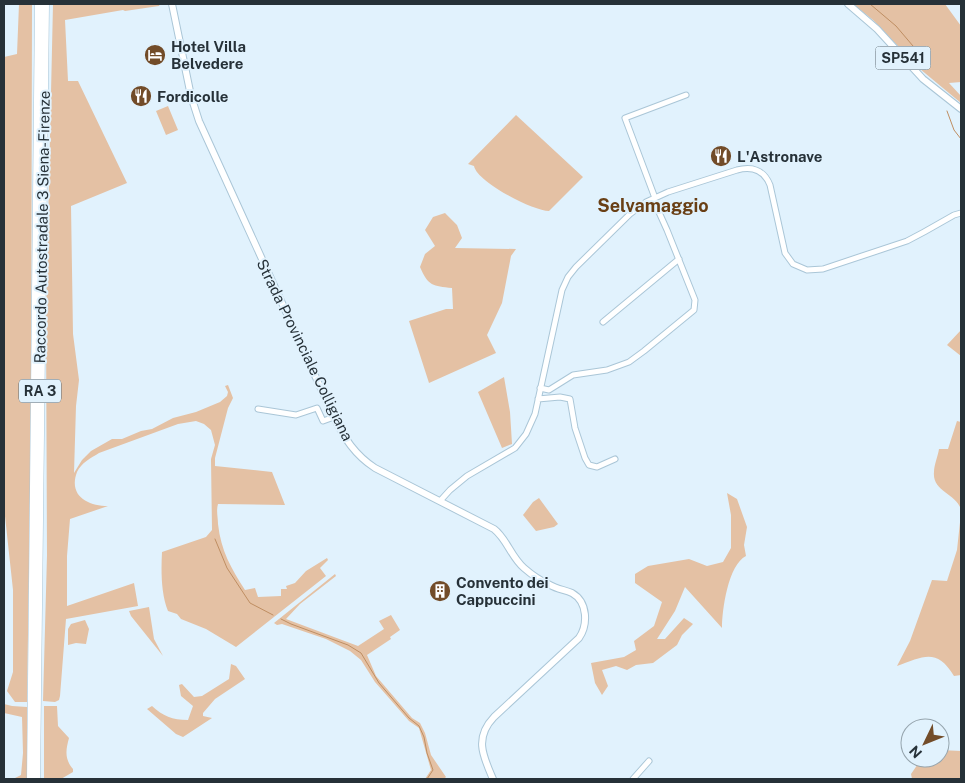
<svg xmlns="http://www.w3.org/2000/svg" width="965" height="783" viewBox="0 0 965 783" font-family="'Public Sans',sans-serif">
<rect width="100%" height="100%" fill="#e1f2fd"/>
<path fill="#e4c1a4" d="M19,4H32L31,434L27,702H15L7,691L13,672V590L4,507V57L17,54Z
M53,4H160L159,6L125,11L123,10L65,20L68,81H78L127,183L71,206L73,334L79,380L76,406L74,473L82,460L91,451L112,439H122L141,431L152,429L173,418L196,412L220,402L227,396L228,392L225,386L228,385L233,398L228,408L215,458V466L272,472L285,505L218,504C216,511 218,517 218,524C221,551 231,568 245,590L255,588L258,597L281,596V589H287L286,586L295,583L306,571L327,558L328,560L320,568L326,576L236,647L206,629L181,619L177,614L168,611C161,594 161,571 162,552L206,537L212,530L211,459L215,445L211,430L204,424L196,421L178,424L99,453C91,458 81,463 77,472C68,496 88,506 108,506L70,519L67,556V606L134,583L138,606L66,619L60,696L59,700L55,702L43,701L47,555L46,316Z
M853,4H945L961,26V82L949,83L961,96V103L920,69L873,20Z
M168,106L178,130L166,135L156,111Z
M516,115L583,177L549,211C533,211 477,182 474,166L468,164Z
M445,213L457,225L462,238L455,248L516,249L511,256L502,303L487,335L496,353L429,383L409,321L446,309H453L452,288C433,286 428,286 420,267L425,254L435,246L425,230L433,217Z
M961,330V356L947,345Z
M504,377L510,412L512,444L502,448L478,392Z
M957,421L961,422V509C955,493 932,491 934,472C934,465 938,456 939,449H948Z
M727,493L737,499L747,527L744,545L746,556C728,565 722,610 722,628L685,587L675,611L657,639H665L684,618L693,624L682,635L677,645L653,663L636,665L627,670L616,666L602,670L608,686L602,695L595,683L591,663L624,657L636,650L634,641L654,626L662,602L635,583V574L648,566L689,559L707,566L723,562L731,548V515Z
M539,498L558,524L554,527L536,531L523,515L533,502Z
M961,513V675L954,676C937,648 924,656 897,666L910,641L932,580L947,581L957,550Z
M335,574L336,576L300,604L286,619L358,646L384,629L379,621L391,615L400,630L390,637L391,639L367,655L376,676L412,718L420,723L425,733L431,755L446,777L444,779H425L431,770L419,728L409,721L375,682L361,660L350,651L326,639L282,624L277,625L274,623Z
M149,607L154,639L163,656L131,616L129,611Z
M85,620L89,629L86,644L76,643L68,645V629L71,624Z
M231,664L236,666L245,679L215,699L203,713V716L212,718L183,737L176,734L147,709L152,706C163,716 172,720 188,720L193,706L181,696L179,685L182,684L194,697L202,696L229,679Z
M4,704L12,706L27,707L28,779H4L15,778L21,775L23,753L22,717L4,713Z
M44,706H57L58,726L69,738C66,749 64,759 73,769V772L61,779H44Z
M940,750L961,751V779H912L911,774L922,758H940Z"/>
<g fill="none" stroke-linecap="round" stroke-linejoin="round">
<path stroke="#bf8e62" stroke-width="1" d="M870,4L896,26L913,46
M947,111L954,130L961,139
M215,539L227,568L250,603L273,615
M281,619L291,624L348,645L361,653L379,683L409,718L419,726L424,737L427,753L433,770L427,779"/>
<g stroke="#aac6d7" stroke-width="7">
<path id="minor" d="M655,198L625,118L686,95
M603,322L679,259
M540,388L549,390L573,375L607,370L629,362L644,351L694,310L695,300L667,230L653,199
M538,399L560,397L570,399L575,428L585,458L589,465L597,467L615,459
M258,409L296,415L317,408L323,421L334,417
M440,501L450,490L467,476L515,448L526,434L535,414L562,290L568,277L576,267L630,214L646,202L668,192L737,170C752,166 764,170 770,185L785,253L793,264L807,270L823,269L907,241L924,232L954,215L961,213
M633,779L649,761"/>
</g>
<g stroke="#aac6d7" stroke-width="8">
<path id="major" d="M172,4L191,96L199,121L334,417C344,438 355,455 375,468L494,529C507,539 511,557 524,568C532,575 541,581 550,585C557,589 565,590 572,593C588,602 588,625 579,638L494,717C474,738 483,756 493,779
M848,4L877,29L923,79L961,109"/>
</g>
<g stroke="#aac6d7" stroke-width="9">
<path id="highway" d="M31,779L39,4
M36,779L45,4"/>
</g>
<use href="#minor" stroke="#fff" stroke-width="5"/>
<use href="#major" stroke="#fff" stroke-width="6"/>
<use href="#highway" stroke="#fff" stroke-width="8"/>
</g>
<defs>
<g id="hotel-disc" transform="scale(1.125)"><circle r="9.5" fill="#724c29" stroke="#e1f2fd"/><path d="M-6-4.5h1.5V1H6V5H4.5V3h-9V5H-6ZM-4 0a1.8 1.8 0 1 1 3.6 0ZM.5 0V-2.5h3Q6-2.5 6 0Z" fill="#fff"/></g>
<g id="restaurant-disc" transform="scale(1.125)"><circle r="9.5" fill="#724c29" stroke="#e1f2fd"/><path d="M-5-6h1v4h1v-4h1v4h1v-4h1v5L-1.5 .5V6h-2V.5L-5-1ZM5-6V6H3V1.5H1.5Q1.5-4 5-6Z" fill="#fff"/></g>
<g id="building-disc" transform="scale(1.125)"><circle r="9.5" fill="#724c29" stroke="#e1f2fd"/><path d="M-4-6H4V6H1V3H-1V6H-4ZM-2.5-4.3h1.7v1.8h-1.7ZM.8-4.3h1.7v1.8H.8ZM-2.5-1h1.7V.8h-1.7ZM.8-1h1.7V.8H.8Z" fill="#fff"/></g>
</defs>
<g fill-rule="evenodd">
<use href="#hotel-disc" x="155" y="55"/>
<use href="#restaurant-disc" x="141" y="96"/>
<use href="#restaurant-disc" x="721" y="156"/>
<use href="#building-disc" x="440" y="591"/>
</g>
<g text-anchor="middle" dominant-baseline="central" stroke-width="4" stroke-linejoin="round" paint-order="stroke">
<g fill="#e1f2fd" stroke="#5e6b73" stroke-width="1">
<rect x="875.5" y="46.5" width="55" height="23" rx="4"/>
<rect x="19" y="379.5" width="42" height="23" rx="4"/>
</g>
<g font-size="14" font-weight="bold" fill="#263138">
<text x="903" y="58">SP541</text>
<text x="40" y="391">RA 3</text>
</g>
<g font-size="15" font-weight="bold" fill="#263138" stroke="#e1f2fd" text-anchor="start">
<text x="171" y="46">Hotel Villa<tspan x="171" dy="17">Belvedere</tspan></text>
<text x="157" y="96">Fordicolle</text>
<text x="737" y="156">L'Astronave</text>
<text x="456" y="582">Convento dei<tspan x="456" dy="17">Cappuccini</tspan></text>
</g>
<g font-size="15" fill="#263138" stroke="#e1f2fd">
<text transform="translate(42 227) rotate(-89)">Raccordo Autostradale 3 Siena-Firenze</text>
<text transform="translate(305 350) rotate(64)">Strada Provinciale Colligiana</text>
</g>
<g font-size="18" font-weight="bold" fill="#693f15" stroke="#e1f2fd">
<text x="653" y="205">Selvamaggio</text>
</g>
</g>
<rect width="965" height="783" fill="none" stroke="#263138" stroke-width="10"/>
<g transform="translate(925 743) rotate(227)"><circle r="24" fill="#e1f2fd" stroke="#96a5ae"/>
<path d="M0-4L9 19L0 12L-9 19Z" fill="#724c29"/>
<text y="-8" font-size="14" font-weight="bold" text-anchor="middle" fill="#263138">N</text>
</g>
</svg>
